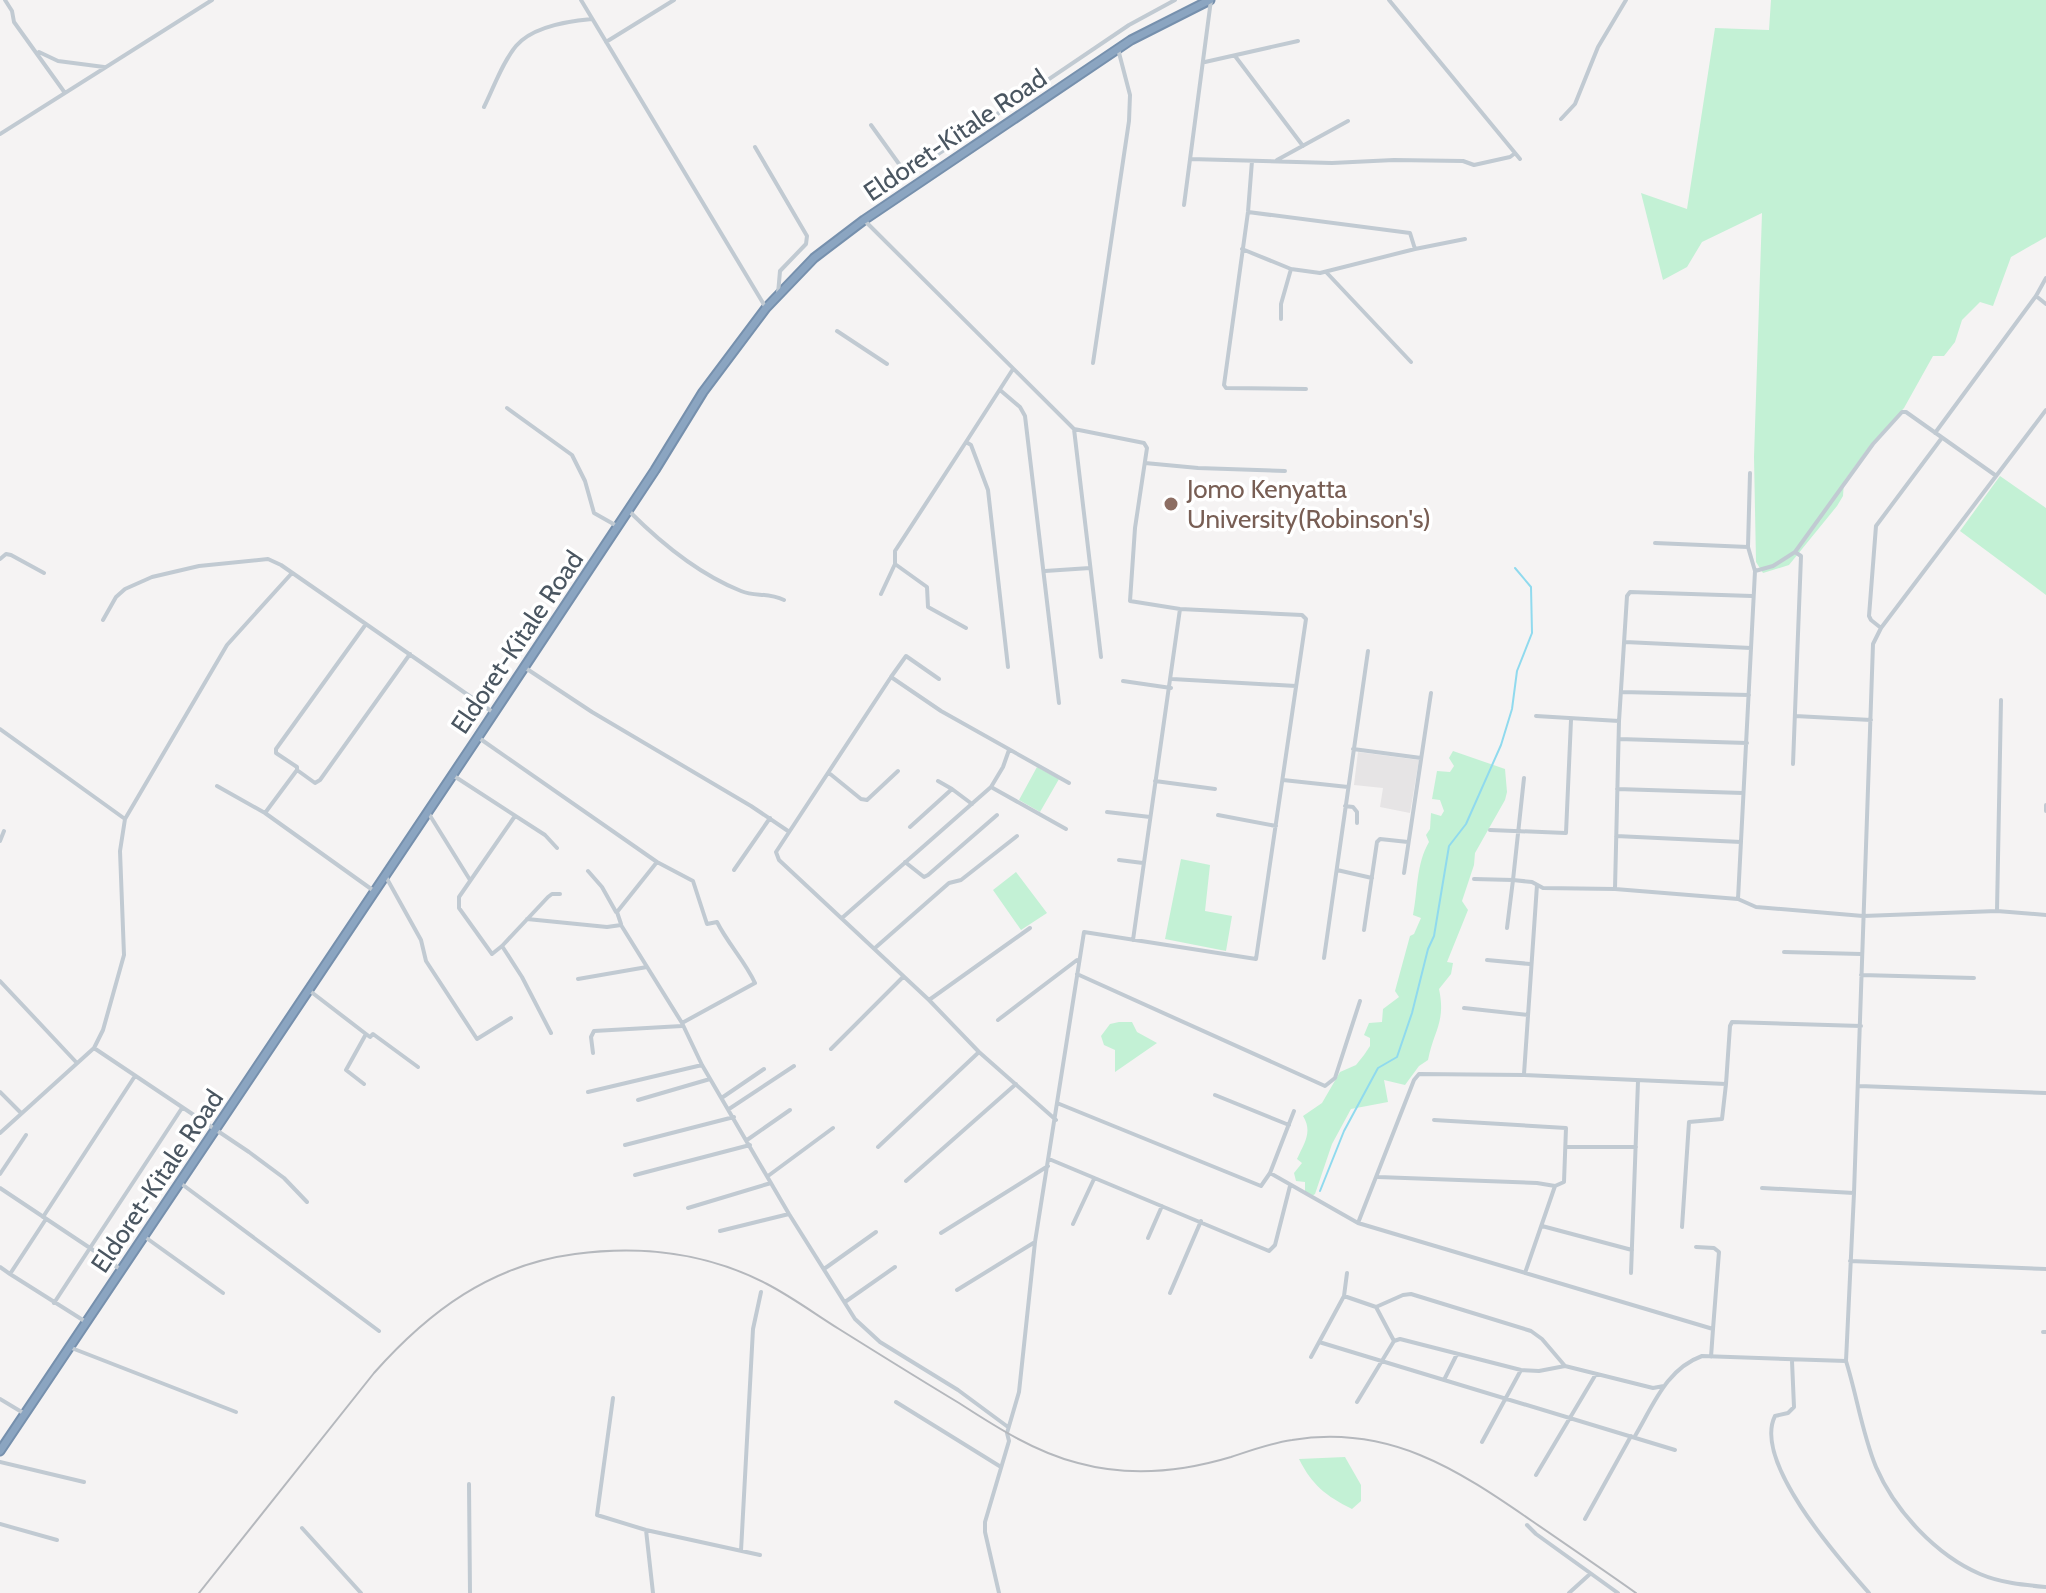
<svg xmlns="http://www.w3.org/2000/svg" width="2046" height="1593" viewBox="0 0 2046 1593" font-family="Cabin,sans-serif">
<rect width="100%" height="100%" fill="#f5f3f3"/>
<path fill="#e6e4e5" d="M1358,752L1419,760L1410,813L1380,807L1383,788L1354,785Z"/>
<path fill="#c3f1d5" d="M1771,0H2046V237L2011,257L1993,306L1980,302L1962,320L1955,342L1944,356H1933L1904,408L1871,444L1844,481L1843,496L1837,506L1789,565L1763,573L1756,562L1754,457L1762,213L1702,242L1687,267L1663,280L1641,193L1687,209L1715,28L1769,30Z
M2000,476L2046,508V595L1960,531Z
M1453,751L1505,769L1507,792L1505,800L1475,853L1474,865L1462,901L1468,910L1447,962L1453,963L1451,974L1439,989C1446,1022 1434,1030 1428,1060L1419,1066L1405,1085L1384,1080L1388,1102L1351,1109L1332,1144L1315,1194L1312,1196L1305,1192V1182L1296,1181L1294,1173L1302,1163L1297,1159C1304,1143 1313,1132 1303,1116L1322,1103L1340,1072L1356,1065L1364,1055L1370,1046V1038L1364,1035L1369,1023L1382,1022L1383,1009L1399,997L1395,991L1410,936L1414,934L1421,918L1413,915C1418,890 1416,864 1429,842L1426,835L1430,829L1431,813L1441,816L1444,811L1440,800L1432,799L1437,771L1450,772L1454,766L1449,758Z
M1037,767L1059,779L1040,812L1019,800Z
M1181,859L1210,865L1205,911L1232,916L1226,951L1165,939Z
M1016,872L1047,913L1021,930L993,890Z
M1119,1022H1132L1137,1032L1157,1043L1115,1072V1050L1104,1045L1101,1036L1110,1024Z
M1345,1457L1361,1485V1501L1352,1509C1326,1496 1312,1485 1299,1459Z"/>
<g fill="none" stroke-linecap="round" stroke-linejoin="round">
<path stroke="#90daee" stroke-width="2" d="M1320,1191L1344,1131L1378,1068L1397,1057L1412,1013L1428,949L1434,936L1449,846L1466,824L1501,745L1512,709L1517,671L1532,633L1531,587L1515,568"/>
<g stroke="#7690ad" stroke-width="11">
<path id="highway" d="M0,1451L478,737L655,470L703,392L766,308L814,258L864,220L1131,40L1210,0"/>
</g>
<path stroke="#c1cad2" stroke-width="4" d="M5,0L12,11L14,22L65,93
M581,0L766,308
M1389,0L1520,159
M606,42L674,0
M39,52L58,61L104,67
M1235,56L1303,146
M1205,62L1298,41
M484,107C494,87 502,63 516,46C532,27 569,21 592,19
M1561,119L1575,104L1598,47L1626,0
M871,125L907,175L1129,25L1175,0
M0,134L212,0
M755,147L807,236L806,244L780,271L778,294
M1190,159L1332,163L1394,160L1463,161L1474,165L1510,157L1514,154
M1277,160L1348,121
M1252,161L1248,212L1224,385L1226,388L1306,389
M1184,205L1211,0
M1248,212L1410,233L1415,249L1465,239
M864,220L1074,429L1144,443L1147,448L1135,528L1130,601L1180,609L1302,615L1306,619L1256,959L1084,932L1035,1242L1019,1392L1007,1433L1009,1441L985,1522V1532L999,1593
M1242,249L1291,269L1320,273L1415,249
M1327,273L1411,362
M2036,296L2046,304
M1281,319V304L1291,269
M837,331L887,364
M1093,363L1129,121L1130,95L1118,49
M1000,390L1020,407L1025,416L1059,703
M507,408L572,455L585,481L594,513L617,526
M1074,429L1101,657
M1935,433L2036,296L2046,278
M1145,463L1198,468L1285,471
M630,512C662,544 698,574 741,591C755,597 767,592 784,600
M1655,543L1748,547
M0,559L6,554L11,555L44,573
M895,564L927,587L928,607L966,628
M1045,571L1090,568
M1755,571L1773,566L1795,552L1873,444L1902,412H1906L1995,475
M881,594L895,564V551L966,442
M103,620L116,597L125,589L152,577L199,566L268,559L281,565L494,713
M1881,628L1871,620L1869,616L1876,526L1941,439
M1625,642L1751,648
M524,667L592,712L751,806L788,831
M1008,667L988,490L971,445L966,442L1013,369
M891,677L906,656L939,679
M1172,679L1296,686
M1123,681L1171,688
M1621,692L1749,695
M1536,716L1619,721
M1795,716L1871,720
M0,729L125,819
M479,738L657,862L693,881L707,924L717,922C728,944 745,961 755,983L682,1023
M1619,739L1747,743
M1353,749L1421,758
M1793,764L1801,556L1795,552
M297,770L315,783L320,780L410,654
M829,773L861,799L867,800L898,771
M454,776L545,835L557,848
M1524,778L1513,880L1532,882L1543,888L1615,889L1738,899L1756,907L1863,916L1997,911L2046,915
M1283,780L1348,787
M938,781L952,789
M1155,781L1215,789
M217,786L265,813L374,891
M991,787L1066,829
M1617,789L1743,793
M2046,805V811
M1345,806L1353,807L1357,812V823
M1107,812L1150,817
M265,813L297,770V767L276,753V749L366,624
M429,814L470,880
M1218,815L1276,826
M515,816L459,897V908L492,954L502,946L548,897L552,894H560
M910,827L952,789L972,804
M1490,830L1566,833L1571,720
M1616,836L1741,842
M0,841L4,831
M1119,860L1143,863
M905,862L924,877L928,875L997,815
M734,870L770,818
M1337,870L1372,878
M588,871L602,887L616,912
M1404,873L1431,693
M386,877L421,940L426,961L477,1039L511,1018
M1474,879L1513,880L1507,928
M1615,889L1619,721L1627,596L1630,592L1752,596
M1738,899L1755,571L1748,547L1750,473
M1997,911L2001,700
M842,918L991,787L1003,767L1009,750
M527,919L607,927L621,925L682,1023L702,1065L789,1214L855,1319L880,1342L958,1390L1008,1427
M621,924L617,912L657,862
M1364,930L1377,842L1380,839L1408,842
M1133,940L1180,609
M502,946L522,977L551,1033
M875,948L949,883L961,880L1017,836
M1784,952L1861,954
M1324,958L1368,651
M1487,960L1530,964
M1077,974L1325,1086L1335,1078L1360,1001
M1861,975L1974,978
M578,979L647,967
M0,981L76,1062
M310,991L366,1034L370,1037L373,1034L418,1067
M929,1000L1030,928
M1464,1008L1528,1015
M998,1020L1077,960
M94,1048L249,1152L284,1178L307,1202
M831,1049L903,977
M593,1053L591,1037L594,1031L682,1026
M1524,1074L1537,885
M364,1084L346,1070L366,1034
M1859,1086L2046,1093
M0,1092L21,1113
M588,1092L702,1065
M1215,1095L1289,1125
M723,1097L764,1069
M638,1100L710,1079
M1057,1103L1261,1186L1270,1173L1294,1111
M729,1109L794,1066
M1056,1120L979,1052L929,1000L779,860L776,852L891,677L941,711L1069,783
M1434,1120L1566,1128L1564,1182L1555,1186L1525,1273
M0,1133L94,1048L103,1030L124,955L120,851L125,819L227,645L292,573
M747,1140L790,1110
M625,1145L734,1117
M878,1147L979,1052
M1567,1147H1636
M1049,1159L1269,1251L1275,1245L1290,1186
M1270,1173L1358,1223L1713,1329L1711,1357
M0,1174L26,1135
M635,1175L750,1145
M768,1176L833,1128
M1378,1177L1537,1183L1555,1186
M906,1181L1016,1084
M179,1182L379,1331
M0,1188L90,1248L182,1108
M1854,1193L1873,644L1881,628L2046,410
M688,1208L771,1183
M43,1217L135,1076
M46,1219L10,1274L86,1322
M1358,1223L1414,1080L1419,1074L1524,1075L1726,1084L1730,1026L1732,1022L1861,1026
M1073,1224L1094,1179
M1542,1226L1632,1250
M1682,1227L1689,1122L1722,1119L1726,1084
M720,1231L789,1214
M941,1233L1048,1166
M145,1237L223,1293
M1148,1238L1162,1206
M1696,1247L1714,1248L1719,1252L1713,1329
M1850,1261L2046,1269
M0,1267L10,1274
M824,1269L876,1232
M1631,1273L1638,1081
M957,1290L1035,1242
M1170,1293L1201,1221
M1344,1296L1376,1307L1403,1295L1411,1294L1531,1331L1542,1339L1565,1366
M845,1302L895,1267
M54,1303L90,1248L120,1269
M1376,1307L1394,1341
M2043,1332H2046
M1319,1342L1675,1450
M69,1347L236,1412
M1311,1357L1344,1296L1347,1273
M1792,1361L1794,1407L1788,1413L1775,1416C1752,1462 1841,1561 1869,1593
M1846,1361C1857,1396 1862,1433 1876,1467C1895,1511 1936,1555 1980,1574C2001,1583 2024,1585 2046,1587
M1444,1380L1457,1354
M613,1398L597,1515L646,1530L760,1555
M0,1399L25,1414
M896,1402L1001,1467
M1357,1402L1394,1341L1400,1339L1521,1370L1539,1371L1565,1366L1653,1388L1664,1386
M1635,1436C1653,1406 1666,1369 1702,1356L1846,1361L1854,1193L1762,1188
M1482,1442L1521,1370
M0,1462L84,1482
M1536,1475L1596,1374
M469,1484L470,1593
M1585,1519L1631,1436
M0,1524L57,1540
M1527,1525L1536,1534L1618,1593
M302,1528L361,1593
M646,1530L653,1593
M741,1551L753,1329L761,1292
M1569,1593L1590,1574"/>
<use href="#highway" stroke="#8ba5c1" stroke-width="7"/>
<path stroke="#b5b8bd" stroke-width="2" d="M199,1593L374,1373C429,1311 491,1265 575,1254C641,1245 708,1253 767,1284C792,1297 815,1314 839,1329C879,1354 919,1379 959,1403C996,1427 1035,1452 1078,1463C1129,1477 1181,1472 1231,1457C1252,1450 1271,1443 1292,1440C1388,1424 1457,1469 1532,1521C1567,1545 1602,1569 1636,1593"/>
</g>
<circle fill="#8d6e63" stroke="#fff" stroke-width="3" cx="1171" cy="504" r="8"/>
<g text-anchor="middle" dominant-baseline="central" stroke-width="7" stroke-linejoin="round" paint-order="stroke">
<g font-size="26" fill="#4a5661" stroke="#fff">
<text transform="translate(955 135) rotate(-34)">Eldoret-Kitale Road</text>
<text transform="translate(517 642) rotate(-56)">Eldoret-Kitale Road</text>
<text transform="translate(157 1181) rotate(-56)">Eldoret-Kitale Road</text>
</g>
<g font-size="26" fill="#785e54" stroke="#fff" text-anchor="start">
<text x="1187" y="489">Jomo Kenyatta<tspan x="1187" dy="30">University(Robinson's)</tspan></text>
</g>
</g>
</svg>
